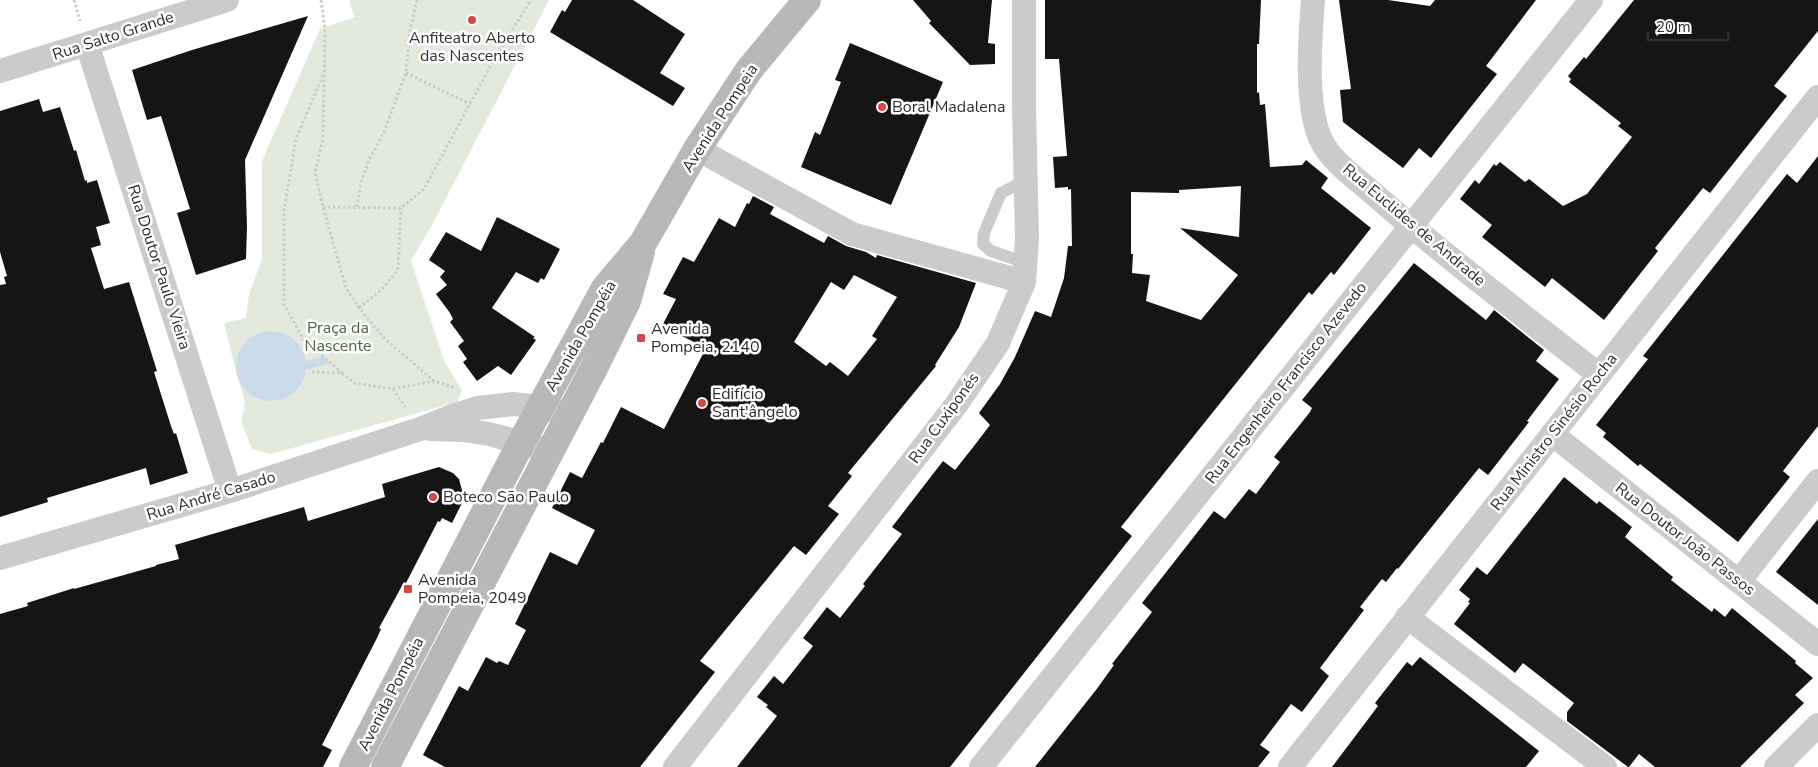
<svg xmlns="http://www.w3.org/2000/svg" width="1818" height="767" viewBox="0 0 1818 767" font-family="'Nunito Sans',sans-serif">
<rect width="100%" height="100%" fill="#fff"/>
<path fill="#e3eadd" d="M349,0H549L431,227L411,261L445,363L462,390L457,402L271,454L252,449L241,422L245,402L235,368L224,323L246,318L249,294L262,259V161L320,29L355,17Z"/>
<path fill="#cbdae8" d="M236 366a35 35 0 1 1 70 0a35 35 0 1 1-70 0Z"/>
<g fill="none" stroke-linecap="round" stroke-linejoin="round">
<path stroke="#cbdae8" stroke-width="8" d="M307,365L324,361"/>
</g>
<path fill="#151515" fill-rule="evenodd" d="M572,0H633L685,34L660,73L685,88L673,106L550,32L562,10L565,12Z
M913,0H992L988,43L995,44V64L970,65L929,23L931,21Z
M1045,0H1261L1259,44H1257V93L1259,92L1260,105L1265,104L1270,167L1302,165L1306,160L1328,178L1321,188L1371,228L1334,275L1331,272L1312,295L1309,292L1121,527L1132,536L950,767H737L777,716L766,707L768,705L757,697L774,676L783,684L813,646L803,638L827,607L840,618L865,586L863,584L902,534L892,527L943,461L955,470L974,446L990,425L979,413L1000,384L1015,357L1035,311L1051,317L1064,278L1068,246H1072L1071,189L1068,190V187L1055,188L1053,157L1067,156L1059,59H1045ZM1241,186L1239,237L1180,228L1238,275L1201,320L1146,301L1150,275L1132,273L1133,254H1131V192L1179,193V190Z
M1339,0H1388L1430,6L1435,0H1536L1486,66L1497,74L1451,132L1431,158L1419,148L1403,168L1343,122L1340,90L1351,89Z
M1634,0H1818V31L1774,86L1787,96L1710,193L1703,188L1655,248L1658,251L1604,320L1552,278L1545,287L1482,237L1492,225L1460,199L1475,180L1479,184L1494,164L1496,166L1500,162L1525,182L1529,179L1563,206L1587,194L1632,137L1618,126L1621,123L1569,82L1571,79L1568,76L1584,57L1586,59Z
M308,16L245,160L247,227L246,259L196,275L177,213L190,209L166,132L161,116L147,120L132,70L192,50Z
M850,43L943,82L891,205L801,167L815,132L820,135L841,82L835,80Z
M39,99L43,112L60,107L74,151L76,150L85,181L87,180V183L97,180L110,223L96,227L101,245L91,248L104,289L129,282L157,371L154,372L171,426L174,434L176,433L188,473L150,485L146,468L47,498L48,502L0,517V285L6,284L4,277L7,276L0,252V111Z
M1818,156V426L1783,471L1790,477L1738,542L1640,464L1638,466L1603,437L1606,433L1596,425L1648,359L1643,356L1787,174L1797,183Z
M753,196L774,207L770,214L824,243L828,236L846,246L866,252L876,258L877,255L976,283L959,327L935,365L936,366L848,473L852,476L828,506L839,514L814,545L806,555L794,546L700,661L715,672L640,767H445L423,755L459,686L468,691L486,657L497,663L499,661L508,665L526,630L515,624L550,552L577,565L595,530L552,508L570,472L582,478L601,442L603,443L621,407L664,429L706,348L662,326L676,299L663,294L683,257L694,262L719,218L735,227L747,203L749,204ZM854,275L897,297L872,336L877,339L848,376L830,362L826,366L794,342L831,282L844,290Z
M497,217L560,249L544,280L541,278L538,283L516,272L492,308L535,337L533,338L536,340L511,375L498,366L477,381L463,362L467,359L458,346L464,341L450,322L453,319L450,313L436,294L447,285L440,277L445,271L429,260L446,232L481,251Z
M1414,263L1486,320L1494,310L1544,350L1536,361L1559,379L1527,421L1529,422L1488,475L1479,468L1398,569L1397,568L1386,582L1382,579L1360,607L1364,610L1320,668L1329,676L1302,712L1291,704L1260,745L1270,752L1258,767H1035L1096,690L1114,665L1112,664L1152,612L1142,603L1214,511L1225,519L1249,489L1256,494L1280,462L1274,457L1310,412L1312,408L1302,400Z
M439,467L453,473L459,479L463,494L462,503L452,523L442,518L440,522L438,521L406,583L404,582L379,628L381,629L377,638L322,745L332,750L323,767H0V614L28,606L27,603L74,588V589L156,566V565L179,559L175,545L304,507L308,521L385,497L382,484Z
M1564,477L1597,504L1599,501L1632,527L1625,537L1673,577L1671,580L1712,612L1714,608L1725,617L1732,608L1796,661L1795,663L1813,678L1795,695L1804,703L1740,767H1655L1639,754L1629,767H1628L1567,721V712L1574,703L1523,663L1515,673L1454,624L1470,603L1468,602L1470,599L1459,590L1477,567L1487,575Z
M1818,519V605L1776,572Z
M1420,657L1539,751L1526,767H1332L1378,706L1375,703L1407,662L1412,666Z"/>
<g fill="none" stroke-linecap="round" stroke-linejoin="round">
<path stroke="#cbcbcb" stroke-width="3" stroke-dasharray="2.5 2.5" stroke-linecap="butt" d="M74,0L80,21
M321,0L325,30L323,138L315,172L323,207L346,288L359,308L385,339L434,381
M406,73L470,104
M323,75L296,139L284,211V304L303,339L342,373
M323,207L401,208L424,189L497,54L531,0
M357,207L361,182L370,158L384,132L406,73L410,31L417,0
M359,308L381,290L398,270L401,208
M312,372L342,373L354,383L393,389L434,381L456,388
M393,389L405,407"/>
<path stroke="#cbcbcb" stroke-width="12" d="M1026,180L1001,193L984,233L983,244L991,251L1026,263"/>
<path stroke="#cbcbcb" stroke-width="24" d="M1313,0C1310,40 1305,101 1320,138C1330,161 1357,179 1375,195C1447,258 1524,316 1599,375
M87,44L230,491
M0,71L227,0
M697,149L852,234L1024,282
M430,429L463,430L489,434L551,451
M1552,434L1818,644
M0,558L230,491L420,429L452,416L478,408L513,404L541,407L570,414
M1739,581L1818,481
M1407,617L1605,767
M675,767L956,405L998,343L1024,282L1027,239L1024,106V0
M981,767L1591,0
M1290,767L1818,97
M1776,767L1818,725"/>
<path stroke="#b8b8b8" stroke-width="28" d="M353,767L521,443L605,288L643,243L697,149L749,70L807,0
M385,767L594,368L627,301L641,252"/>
</g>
<g fill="#d34842" stroke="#fff" stroke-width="2">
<circle cx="472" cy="20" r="5"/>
<circle cx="882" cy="107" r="5"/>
<rect x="636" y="333" width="10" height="10" rx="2.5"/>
<circle cx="702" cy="403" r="5"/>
<circle cx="433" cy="497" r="5"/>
<rect x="403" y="584" width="10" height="10" rx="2.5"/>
</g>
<g text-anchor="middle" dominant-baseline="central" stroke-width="5" stroke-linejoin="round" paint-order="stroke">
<g font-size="16" fill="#2e2e2e" stroke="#fff">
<text transform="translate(113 36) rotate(-18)">Rua Salto Grande</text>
<text transform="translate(720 118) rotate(-57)">Avenida Pompeia</text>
<text transform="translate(1414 225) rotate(40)">Rua Euclides de Andrade</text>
<text transform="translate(159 267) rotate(72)">Rua Doutor Paulo Vieira</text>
<text transform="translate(581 336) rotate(-60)">Avenida Pompéia</text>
<text transform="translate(1286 383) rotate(-52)">Rua Engenheiro Francisco Azevedo</text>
<text transform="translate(944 418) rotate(-54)">Rua Cuxiponés</text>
<text transform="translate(1554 432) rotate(-52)">Rua Ministro Sinésio Rocha</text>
<text transform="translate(211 496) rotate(-17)">Rua André Casado</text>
<text transform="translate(1685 539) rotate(38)">Rua Doutor João Passos</text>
<text transform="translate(391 694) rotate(-63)">Avenida Pompéia</text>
</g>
<g font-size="16" fill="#2e2e2e" stroke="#fff" text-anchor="start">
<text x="472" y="38" text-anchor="middle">Anfiteatro Aberto<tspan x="472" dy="18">das Nascentes</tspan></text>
<text x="892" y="107">Boral Madalena</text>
<text x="651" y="329">Avenida<tspan x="651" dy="18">Pompeia, 2140</tspan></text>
<text x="712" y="394">Edifício<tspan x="712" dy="18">Sant'ângelo</tspan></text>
<text x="443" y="497">Boteco São Paulo</text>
<text x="418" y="580">Avenida<tspan x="418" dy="18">Pompeia, 2049</tspan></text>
</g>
<g font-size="16" fill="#4d6540" stroke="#fff">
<text x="338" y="328">Praça da<tspan x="338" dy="18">Nascente</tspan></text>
</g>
</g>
<path d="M1648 32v8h80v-8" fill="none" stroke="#2e2e2e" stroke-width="2.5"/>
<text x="1656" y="32" font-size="15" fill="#2e2e2e" stroke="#ffffff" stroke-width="4" paint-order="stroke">20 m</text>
</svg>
